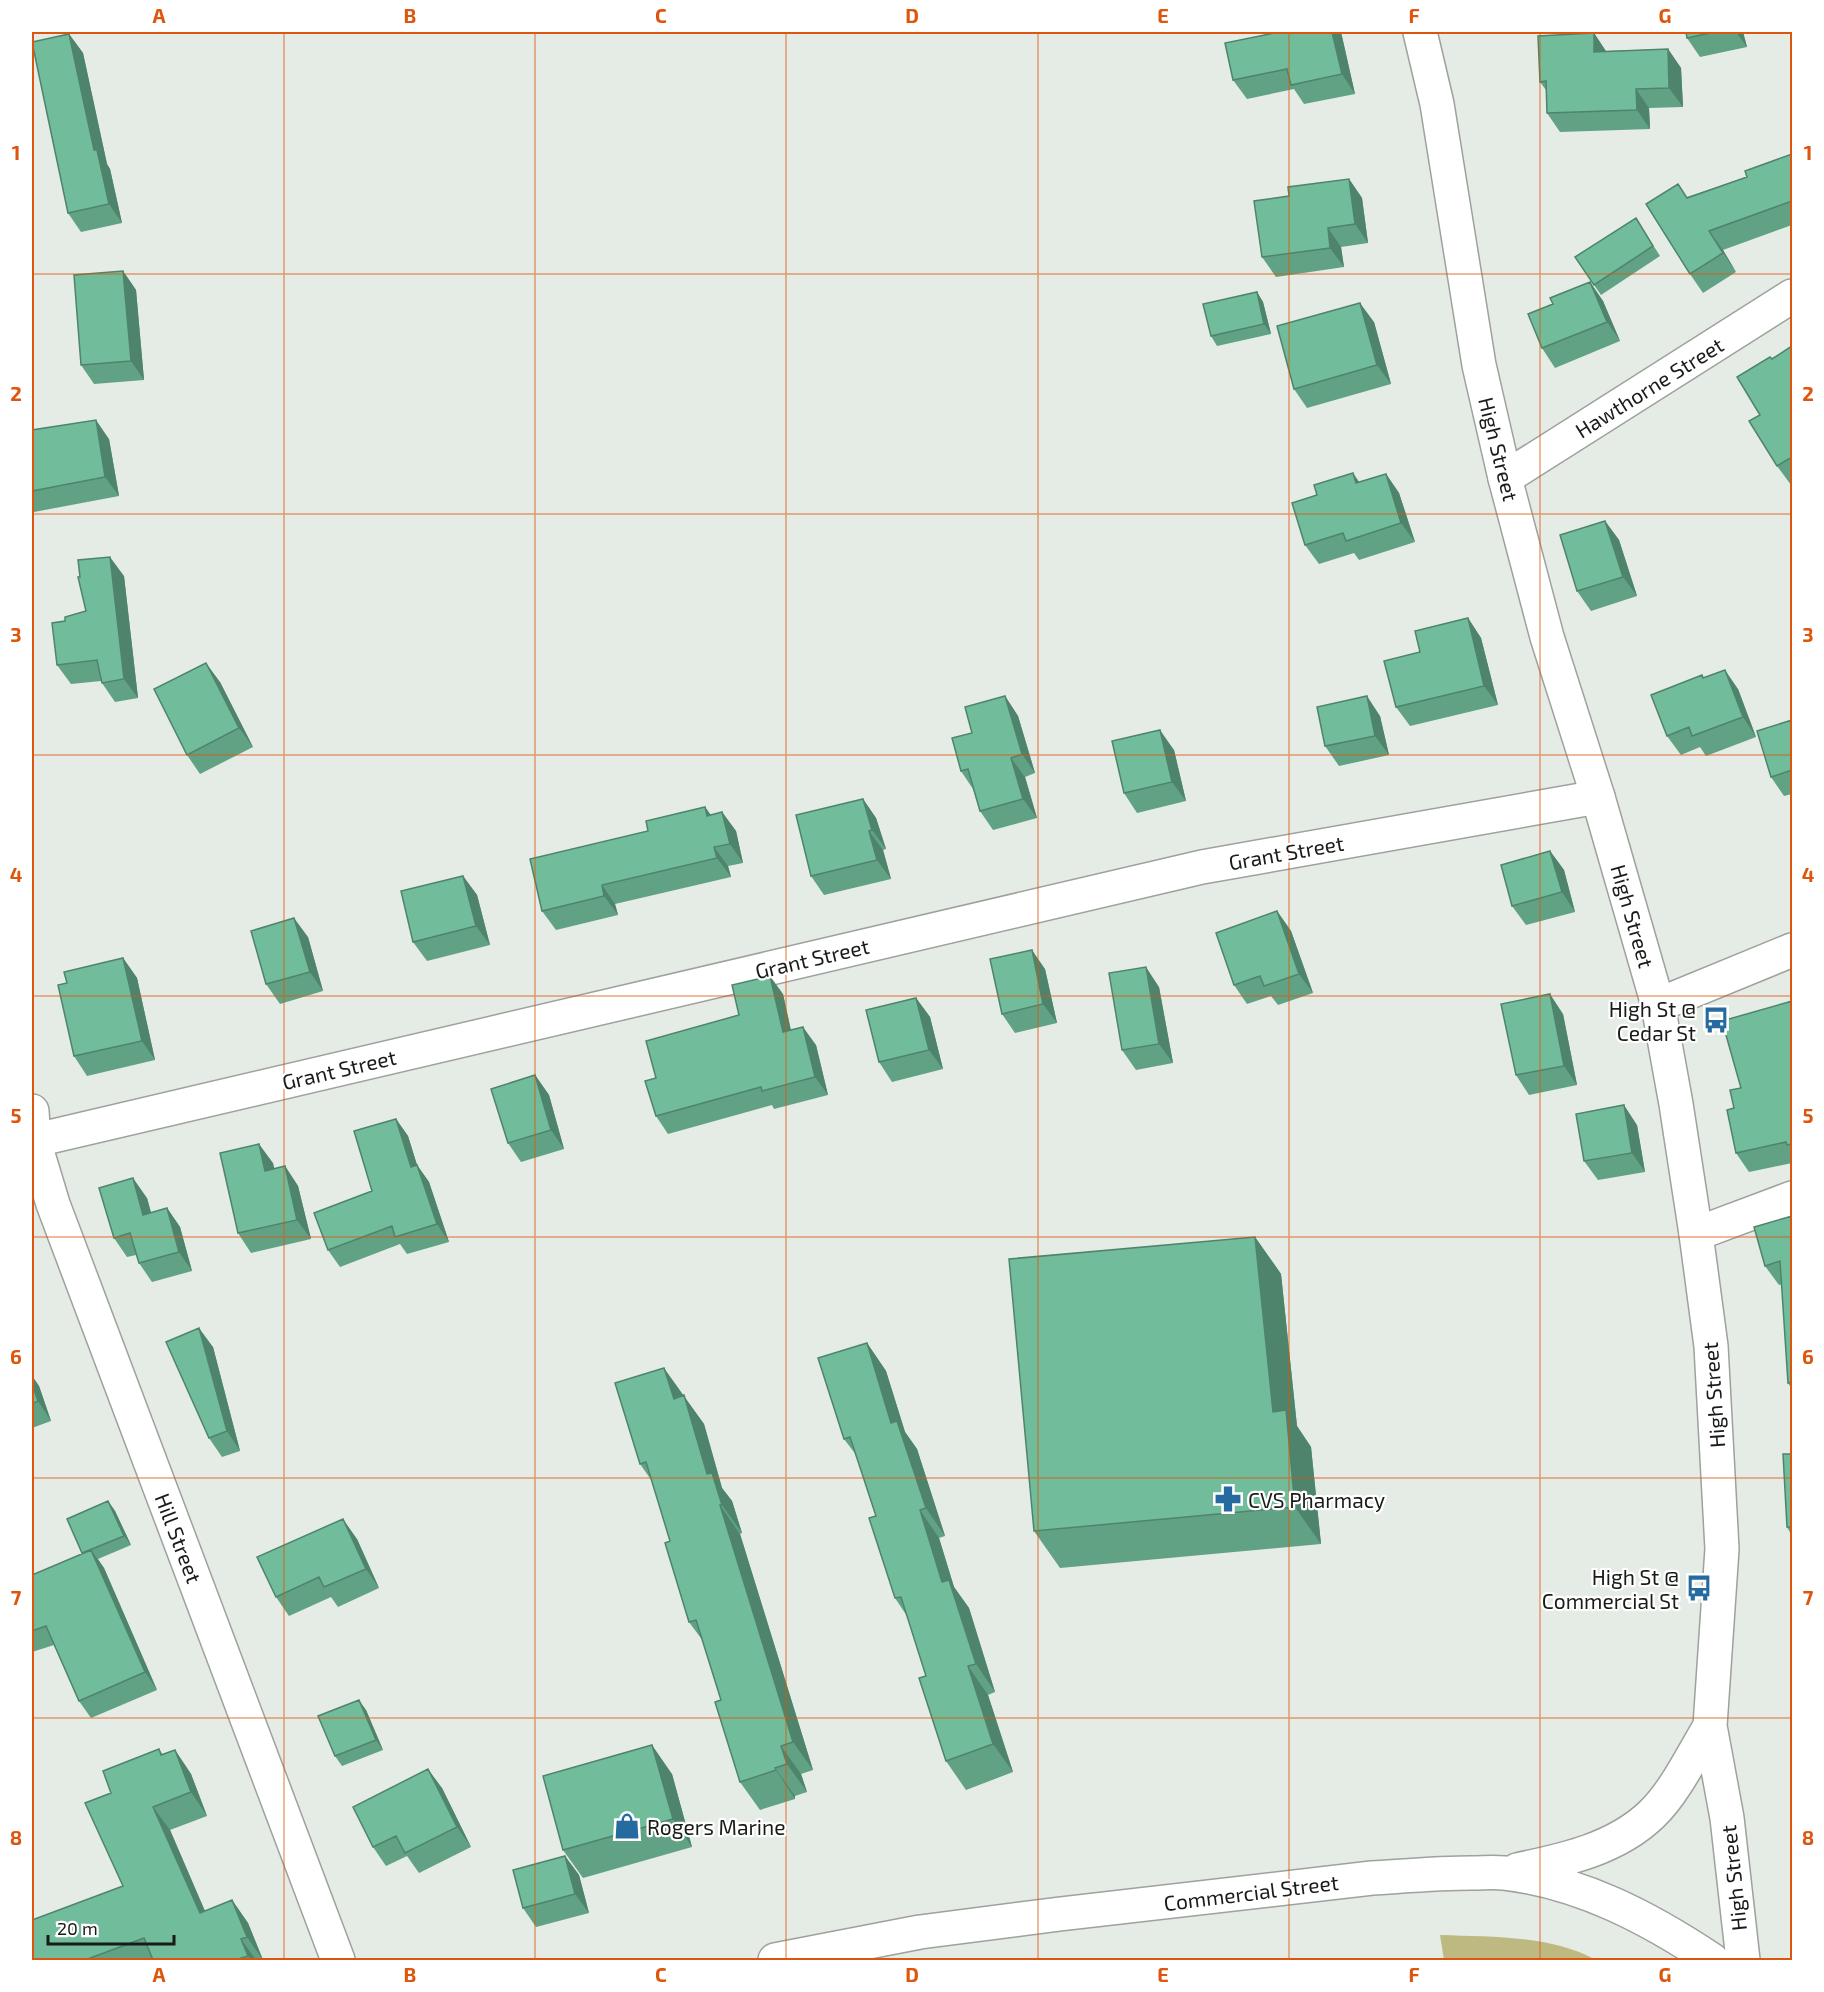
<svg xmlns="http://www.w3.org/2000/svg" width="1824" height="1992" viewBox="0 0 1824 1992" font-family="'Exo 2',sans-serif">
<rect width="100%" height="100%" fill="#e5ebe5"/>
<path fill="#beb881" d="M1440,1935C1491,1937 1550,1935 1596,1960H1444Z"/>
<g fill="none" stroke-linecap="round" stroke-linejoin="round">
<g stroke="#9da29c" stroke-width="36">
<path id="street" d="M1505,478L1792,296
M1658,1005L1792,950
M32,1111L34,1141L53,1204L338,1960
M32,1141L1202,867L1598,797
M1696,1234L1792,1198"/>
</g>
<g stroke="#9da29c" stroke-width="36">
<path id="secondary" d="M1420,32L1437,104L1479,365L1505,478L1547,637L1598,797L1658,1005L1676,1104L1696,1234L1711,1346L1722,1549L1710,1726L1727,1818L1743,1960
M1517,1870C1564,1860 1616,1849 1652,1814C1675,1792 1693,1754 1710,1726
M775,1960L920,1932L1060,1914L1372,1878C1405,1876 1439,1873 1472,1873C1483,1873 1494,1872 1504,1873C1581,1882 1649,1918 1712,1960"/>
</g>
<use href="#street" stroke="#fff" stroke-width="33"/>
<use href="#secondary" stroke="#fff" stroke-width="33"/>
</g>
<path fill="#61a284" d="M1279,32H1341L1355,94L1304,104L1294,89L1247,99L1233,80Z
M1686,32H1743L1747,47L1700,57L1687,38Z
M1594,33L1606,51L1668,49L1681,68L1683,107L1649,108L1650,129L1560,132L1547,113L1546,90L1540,82Z
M69,34L83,53L107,164L110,169L122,223L81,232L68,213Z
M1792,154V225L1723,250L1736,272L1703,293L1690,274L1687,197L1747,177Z
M1349,179L1362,198L1368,243L1341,247L1344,267L1276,277L1262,257L1289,196Z
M1636,218L1660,256L1601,295L1594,285Z
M123,271L136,290L144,380L94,384L81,365Z
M1590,282L1603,301L1620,341L1555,368L1542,348L1553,304Z
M1257,292L1263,302L1271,334L1217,346L1211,336Z
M1374,322L1391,384L1307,408L1294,389Z
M1792,346V484L1791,485L1777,466L1772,359Z
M32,430L109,439L119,496L34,512L32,508Z
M1386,474L1399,493L1415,542L1359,560L1354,553L1319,564L1305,545L1359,482Z
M1605,521L1619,540L1637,596L1591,611L1577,591Z
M124,576L138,698L115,702L102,683L101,681L71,684L57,665L65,621L86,611Z
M1468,618L1481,638L1498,705L1410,726L1396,707L1420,652Z
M1704,678L1738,689L1756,737L1706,756L1700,747L1681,755L1667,736Z
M220,682L253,747L200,774L187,755Z
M1005,696L1018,716L1035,773L1025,777L1037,818L993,830L980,811L973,789L961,771L972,733Z
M1380,716L1389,755L1339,766L1325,746Z
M1792,720V794L1784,796L1771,777Z
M1174,750L1186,801L1137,813L1124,793Z
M863,799L876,818L886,849L883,850L891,879L824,895L811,876Z
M705,807L711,815L722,812L736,831L743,863L728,866L731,877L615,904L618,915L556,930L542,911L648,831Z
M1550,851L1564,870L1575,912L1526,925L1512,906Z
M463,876L477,895L490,945L427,961L413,942Z
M1277,911L1291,931L1313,993L1278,1005L1271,996L1247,1004L1234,985Z
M308,937L323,991L280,1004L266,984Z
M123,958L137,978L155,1060L87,1076L74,1056L67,983Z
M1045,969L1057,1023L1015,1033L1002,1014Z
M1159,987L1173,1063L1136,1070L1122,1050Z
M783,994L791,1030L816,1045L828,1095L774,1109L772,1105L668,1134L656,1116V1078L739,1015Z
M916,998L930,1017L943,1069L892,1082L879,1062Z
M1792,1001V1163L1749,1172L1736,1153L1734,1108L1741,1088Z
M1563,1014L1577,1085L1529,1095L1516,1075Z
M535,1075L549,1095L564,1149L521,1162L508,1143Z
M396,1119L408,1136L417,1165L429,1182L449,1242L407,1254L400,1244L340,1267L328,1250L372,1191Z
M1637,1125L1645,1172L1598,1180L1584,1161Z
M273,1163L274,1169L285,1166L298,1186L311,1239L251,1253L238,1233Z
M147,1198L151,1213L167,1208L180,1227L192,1271L152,1282L139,1263L136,1255L127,1257L114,1238Z
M1792,1216V1389L1788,1383L1782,1284L1779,1285L1765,1266Z
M1255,1237L1281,1274L1297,1426L1311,1447L1321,1544L1060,1568L1034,1531Z
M867,1343L886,1371L905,1432L917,1449L945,1536L939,1538L954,1587L969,1608L995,1692L988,1695L1013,1772L966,1790L946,1761L926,1676L907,1616L895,1598L876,1516L857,1456L844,1439Z
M213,1347L240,1451L222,1457L209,1438Z
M32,1376L39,1386L51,1421L32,1428Z
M683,1396L704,1424L722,1488L732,1501L742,1533L740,1534L813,1770L801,1774L807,1792L795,1796V1799L760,1810L740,1782L721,1700L703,1641L689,1622L670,1541L652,1481L640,1464Z
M1792,1454V1536L1787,1527Z
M108,1501L115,1511L131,1545L98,1559L104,1568L157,1690L91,1718L79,1701L54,1645L32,1652V1575L82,1554Z
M357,1539L379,1588L338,1607L331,1597L289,1616L276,1597Z
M366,1710L383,1750L342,1766L335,1756Z
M159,1749L163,1755L175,1750L191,1774L207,1816L170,1830L205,1911L232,1900L248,1923L263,1960H32L123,1886L111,1793Z
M672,1774L692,1847L583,1878L563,1850Z
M442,1788L471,1847L419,1873L407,1856L386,1866L373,1847Z
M565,1856L579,1875L589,1913L536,1927L523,1908Z"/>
<path fill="#4f846c" d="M1332,32H1341L1355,94L1342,74Z
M1736,32H1743L1747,47Z
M1594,33L1607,53L1594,52Z
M69,34L83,53L107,164L110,169L122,223L109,204L94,150Z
M1668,49L1681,68L1683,107L1669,88Z
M1636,89L1649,108L1650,129L1637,110Z
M1349,179L1362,198L1368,243L1355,224Z
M1328,228L1341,247L1344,267L1330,248Z
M1709,231L1723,250L1736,272L1723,253Z
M123,271L136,290L144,380L131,361Z
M1590,282L1603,301L1620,341L1607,322Z
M1257,292L1263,302L1271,334L1264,324Z
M1360,303L1374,322L1391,384L1377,365Z
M96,420L109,439L119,496L105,477Z
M1353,473L1366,492L1356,483Z
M1386,474L1399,493L1415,542L1401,523Z
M1605,521L1619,540L1637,596L1623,577Z
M110,557L124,576L138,698L124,679Z
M1468,618L1481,638L1498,705L1484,686Z
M206,663L220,682L253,747L239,728Z
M1725,670L1738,689L1756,737L1743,717Z
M1005,696L1018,716L1035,773L1022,754Z
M1367,696L1380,716L1389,755L1375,736Z
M1160,730L1174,750L1186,801L1172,782Z
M1011,758L1025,777L1037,818L1023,799Z
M863,799L876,818L886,849L872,830Z
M705,807L718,826L707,816Z
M722,812L736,831L743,863L730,844Z
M869,831L883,850L891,879L877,860Z
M714,847L728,866L731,877L717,858Z
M1550,851L1564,870L1575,912L1562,892Z
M463,876L477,895L490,945L476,926Z
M602,885L615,904L618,915L604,896Z
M1277,911L1291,931L1313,993L1299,974Z
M294,918L308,937L323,991L310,972Z
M1032,950L1045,969L1057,1023L1043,1004Z
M123,958L137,978L155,1060L142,1041Z
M1146,967L1159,987L1173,1063L1159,1044Z
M770,976L783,994L795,1050L783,1032Z
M1550,994L1563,1014L1577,1085L1564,1066Z
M916,998L930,1017L943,1069L929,1050Z
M803,1027L816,1045L828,1095L815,1077Z
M535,1075L549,1095L564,1149L551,1130Z
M1624,1105L1637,1125L1645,1172L1632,1153Z
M396,1119L408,1136L417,1165L429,1182L449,1242L437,1224L411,1167Z
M259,1144L273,1163L279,1190L265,1171Z
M285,1166L298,1186L311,1239L297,1220Z
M133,1178L147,1198L157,1234L143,1215Z
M167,1208L180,1227L192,1271L179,1252Z
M1255,1237L1281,1274L1297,1426L1311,1447L1321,1544L1295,1507L1273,1412Z
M199,1328L213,1347L240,1451L227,1431Z
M867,1343L886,1371L905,1432L917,1449L945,1536L926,1508L891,1423Z
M664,1368L704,1424L722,1488L732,1501L742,1533L722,1505L707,1474L674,1399Z
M32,1376L39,1386L51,1421L38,1401L32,1384Z
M108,1501L115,1511L131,1545L124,1536Z
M720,1505L740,1534L813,1770L793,1742Z
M920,1510L939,1538L954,1587L969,1608L995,1692L976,1664L942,1582Z
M343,1519L357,1539L379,1588L366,1569Z
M91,1550L104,1568L157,1690L145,1672Z
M968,1666L988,1695L1013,1772L993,1744Z
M359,1700L366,1710L383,1750L376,1740Z
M652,1745L672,1774L692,1847L673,1819Z
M781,1746L801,1774L807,1792L787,1764Z
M175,1750L191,1774L207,1816L191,1792Z
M775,1768L795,1796V1799L776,1770Z
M428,1769L442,1788L471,1847L457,1827Z
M153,1807L170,1830L216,1937L200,1913Z
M565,1856L579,1875L589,1913L575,1894Z
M232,1900L248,1923L263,1960L247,1937Z
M241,1939L256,1960H251L248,1956Z"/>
<path fill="#71bc9a" stroke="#4f846c" stroke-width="1.5" d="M1279,32H1332L1342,74L1291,85L1287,69L1233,80L1225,43Z
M1686,32H1715L1687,38Z
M1594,33V52L1668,49L1669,88L1636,89L1637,110L1547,113L1546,81L1540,82L1538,36Z
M69,34L94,150H97L109,204L68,213L32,42Z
M1792,154V201L1709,231L1723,253L1690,274L1646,204L1678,184L1687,198L1747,177L1745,171Z
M1349,179L1355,224L1328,228L1330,248L1262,257L1254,201L1289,196L1288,187Z
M1636,218L1653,246L1594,285L1575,257Z
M123,271L131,361L81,365L74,275Z
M1590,282L1607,322L1542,348L1528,314L1553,304L1550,298Z
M1257,292L1264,324L1211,336L1203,304Z
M1360,303L1377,365L1294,389L1277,326Z
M1792,346V457L1777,466L1749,421L1760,415L1737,377L1770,357L1772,359Z
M96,420L105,477L32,491V430Z
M1353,473L1356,483L1386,474L1401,523L1346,541L1343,533L1305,545L1292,503L1317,495L1314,485Z
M1605,521L1623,577L1577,591L1560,535Z
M110,557L124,679L102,683L97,660L57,665L52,623L65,621V617L86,611L78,577H80L78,560Z
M1468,618L1484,686L1396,707L1384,661L1420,652L1415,631Z
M206,663L239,728L187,755L154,689Z
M1725,670L1743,717L1692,736L1689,727L1667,736L1651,695L1702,675L1703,678Z
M1005,696L1022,754L1011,758L1023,799L980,811L968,769L961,771L952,738L972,733L965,707Z
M1367,696L1375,736L1325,746L1317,707Z
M1792,720V770L1771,777L1757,731Z
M1160,730L1172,782L1124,793L1112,741Z
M863,799L872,830L869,831L877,860L811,876L796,815Z
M705,807L707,816L722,812L730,844L714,847L717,858L602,885L604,896L542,911L530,859L648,831L646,821Z
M1550,851L1562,892L1512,906L1501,865Z
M463,876L476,926L413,942L401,891Z
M1277,911L1299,974L1264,986L1260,976L1234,985L1216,933Z
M294,918L310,972L266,984L251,931Z
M1032,950L1043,1004L1002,1014L990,959Z
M123,958L142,1041L74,1056L58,985L67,983L64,972Z
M1146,967L1159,1044L1122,1050L1109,973Z
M770,976L783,1032L803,1027L815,1077L762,1091L761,1087L656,1116L645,1081L656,1078L646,1041L739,1015L732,985Z
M1550,994L1564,1066L1516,1075L1501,1004Z
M916,998L929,1050L879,1062L866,1010Z
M1792,1001V1144L1787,1145L1786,1142L1736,1153L1727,1110L1734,1108L1730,1090L1741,1088L1722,1021Z
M535,1075L551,1130L508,1143L491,1089Z
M1624,1105L1632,1153L1584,1161L1576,1114Z
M396,1119L411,1167L417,1165L437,1224L395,1237L392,1226L328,1250L314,1213L372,1191L354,1131Z
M259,1144L265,1171L285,1166L297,1220L238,1233L220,1153Z
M133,1178L143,1215L167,1208L179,1252L139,1263L130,1233L114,1238L99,1188Z
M1792,1216V1382L1788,1383L1780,1261L1765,1266L1754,1227Z
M1255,1237L1273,1412L1286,1410L1295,1507L1034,1531L1009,1259Z
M199,1328L227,1431L209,1438L166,1342Z
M867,1343L891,1423L897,1421L926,1508L920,1510L942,1582L949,1580L976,1664L968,1666L993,1744L946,1761L919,1678L926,1676L901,1597L895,1598L869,1518L876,1516L850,1437L844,1439L818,1358Z
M664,1368L674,1399L684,1395L707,1474L712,1473L722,1505H720L793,1742L781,1746L787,1764L775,1768L776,1770L740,1782L715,1702L721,1700L696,1620L689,1622L665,1543L670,1541L646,1462L640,1464L615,1383Z
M32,1384L38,1401L32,1404Z
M1783,1454H1792V1527H1787Z
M108,1501L124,1536L82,1553L67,1519Z
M343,1519L366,1569L324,1587L319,1577L276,1597L257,1557Z
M91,1550L145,1672L79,1701L46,1626L32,1631V1575Z
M359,1700L376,1740L335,1756L318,1716Z
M652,1745L673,1819L563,1850L543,1776Z
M159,1749L161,1755L175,1750L191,1792L153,1807L200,1913L232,1900L247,1937L241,1939L248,1956L235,1960H153L144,1938L85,1960H32V1920L123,1886L85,1803L111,1793L103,1771Z
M428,1769L457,1827L405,1853L396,1836L373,1847L353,1807Z
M565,1856L575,1894L523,1908L513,1870Z"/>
<path fill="none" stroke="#de560d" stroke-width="1.5" stroke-opacity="0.55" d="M284,32V1960M535,32V1960M786,32V1960M1038,32V1960M1289,32V1960M1540,32V1960M32,274H1792M32,514H1792M32,755H1792M32,996H1792M32,1237H1792M32,1478H1792M32,1718H1792"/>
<defs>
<g id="bus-bare" transform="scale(2.07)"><path d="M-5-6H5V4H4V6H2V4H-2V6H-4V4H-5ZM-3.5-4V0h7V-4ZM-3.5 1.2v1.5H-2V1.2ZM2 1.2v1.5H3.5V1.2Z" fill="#266ba0" stroke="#fff" stroke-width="2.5" paint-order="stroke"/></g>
<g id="pharmacy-bare" transform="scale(2.07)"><path d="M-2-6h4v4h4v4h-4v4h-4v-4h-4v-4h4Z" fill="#266ba0" stroke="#fff" stroke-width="2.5" paint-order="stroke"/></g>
<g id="shop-bare" transform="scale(2.07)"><path d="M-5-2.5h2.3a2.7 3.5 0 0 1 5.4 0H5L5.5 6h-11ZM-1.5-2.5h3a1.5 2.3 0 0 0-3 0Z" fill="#266ba0" stroke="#fff" stroke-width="2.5" paint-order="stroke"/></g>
</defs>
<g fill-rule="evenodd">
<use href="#bus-bare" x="1716" y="1020"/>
<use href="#pharmacy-bare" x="1228" y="1499"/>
<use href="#bus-bare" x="1699" y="1588"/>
<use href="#shop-bare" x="627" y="1826"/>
</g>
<g text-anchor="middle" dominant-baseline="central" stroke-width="4.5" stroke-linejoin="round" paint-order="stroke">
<g font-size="21" fill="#181b18" stroke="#fff">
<text transform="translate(1649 387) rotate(-32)">Hawthorne Street</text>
<text transform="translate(1499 449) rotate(76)">High Street</text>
<text transform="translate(1286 852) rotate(-10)">Grant Street</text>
<text transform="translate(1633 916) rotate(74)">High Street</text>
<text transform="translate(812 958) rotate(-13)">Grant Street</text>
<text transform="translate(339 1069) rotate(-13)">Grant Street</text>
<text transform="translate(1713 1395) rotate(-94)">High Street</text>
<text transform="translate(179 1538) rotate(69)">Hill Street</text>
<text transform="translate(1733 1878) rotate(-96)">High Street</text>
<text transform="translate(1251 1892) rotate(-7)">Commercial Street</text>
</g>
<g font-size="21" fill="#181b18" stroke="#fff" text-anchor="end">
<text x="1696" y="1008">High St @<tspan x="1696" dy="24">Cedar St</tspan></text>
<text x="1248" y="1499" text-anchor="start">CVS Pharmacy</text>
<text x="1679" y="1576">High St @<tspan x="1679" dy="24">Commercial St</tspan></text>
<text x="647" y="1826" text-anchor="start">Rogers Marine</text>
</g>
</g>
<rect width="1824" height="1992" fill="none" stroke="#ffffff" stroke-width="66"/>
<path d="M48 1935v9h126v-9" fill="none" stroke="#181b18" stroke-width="3"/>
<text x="57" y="1935" font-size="18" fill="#181b18" stroke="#ffffff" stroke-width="4.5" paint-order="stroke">20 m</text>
<rect x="33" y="33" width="1758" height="1926" fill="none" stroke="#de560d" stroke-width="2"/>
<g font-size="20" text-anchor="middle" font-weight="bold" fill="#de560d">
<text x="159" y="23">A</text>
<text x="410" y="23">B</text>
<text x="661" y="23">C</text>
<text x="912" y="23">D</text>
<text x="1163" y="23">E</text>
<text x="1414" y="23">F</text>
<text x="1665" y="23">G</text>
<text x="16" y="160">1</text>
<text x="1808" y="160">1</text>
<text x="16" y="401">2</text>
<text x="1808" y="401">2</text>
<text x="16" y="642">3</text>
<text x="1808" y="642">3</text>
<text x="16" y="882">4</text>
<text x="1808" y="882">4</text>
<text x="16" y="1123">5</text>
<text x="1808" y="1123">5</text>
<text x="16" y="1364">6</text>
<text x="1808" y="1364">6</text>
<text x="16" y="1605">7</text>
<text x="1808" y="1605">7</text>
<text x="16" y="1845">8</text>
<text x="1808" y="1845">8</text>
<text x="159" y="1982">A</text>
<text x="410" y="1982">B</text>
<text x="661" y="1982">C</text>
<text x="912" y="1982">D</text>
<text x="1163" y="1982">E</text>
<text x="1414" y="1982">F</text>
<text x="1665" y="1982">G</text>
</g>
</svg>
